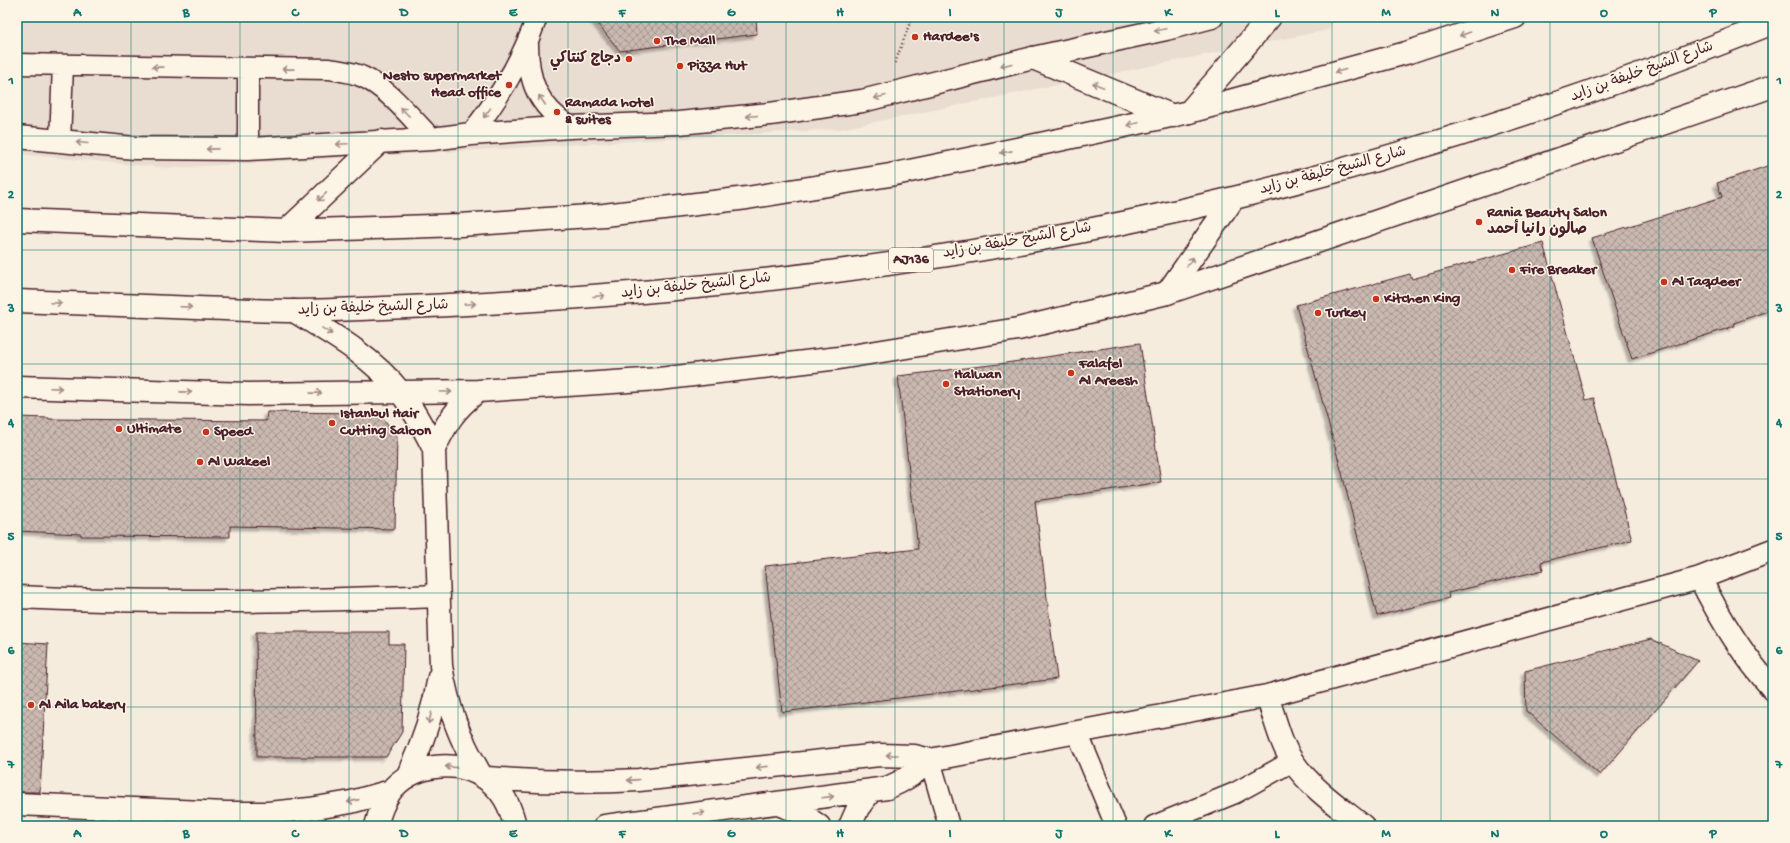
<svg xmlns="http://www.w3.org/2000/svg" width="1790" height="843" viewBox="0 0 1790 843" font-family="'Gochi Hand','Playpen Sans Arabic',sans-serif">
<defs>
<pattern id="building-cross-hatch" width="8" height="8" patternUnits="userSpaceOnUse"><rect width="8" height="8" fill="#cab9b1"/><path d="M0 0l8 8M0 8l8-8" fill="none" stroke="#a69690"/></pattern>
<filter id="shadow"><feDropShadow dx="-3.5" dy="3.5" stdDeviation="1" flood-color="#0004"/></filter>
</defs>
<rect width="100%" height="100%" fill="#f5ecde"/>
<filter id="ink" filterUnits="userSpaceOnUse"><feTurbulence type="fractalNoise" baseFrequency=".025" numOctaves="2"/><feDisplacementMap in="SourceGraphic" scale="8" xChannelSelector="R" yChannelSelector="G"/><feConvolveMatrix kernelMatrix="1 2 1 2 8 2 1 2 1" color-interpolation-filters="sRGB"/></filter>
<g filter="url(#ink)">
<path fill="#e8ddd0" d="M17,17H1335L1328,30L840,129L169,168L17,154Z"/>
<path fill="url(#building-cross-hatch)" stroke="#4a1f2b" filter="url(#shadow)" d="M592,17H756L757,34L620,51Z
M1773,164V309L1734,323L1735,326L1632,359L1592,238L1722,197L1717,183Z
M1543,243L1586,400L1594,398L1632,540L1541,562L1543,570L1448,593L1449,598L1377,616L1342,473L1296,305L1410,274L1412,279Z
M1140,343L1161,482L1035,501L1057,679L782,712L765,566L918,549L898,376L999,364Z
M267,412L374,413L381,415L397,437L395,529L230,526V537L81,536V534L17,531V417L49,418V419L266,421Z
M256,632H389V644H404L402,732L386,757H257Z
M1651,639L1698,661L1600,775L1526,711L1525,671Z
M17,642L48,644L40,792H17Z"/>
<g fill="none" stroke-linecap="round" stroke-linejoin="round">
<g stroke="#4a1f2b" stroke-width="23">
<path id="service" d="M528,44C528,83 538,105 570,127
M17,64L329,69C341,71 352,72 363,77C388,88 412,119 432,139
M248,68V149
M471,134C500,97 522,61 537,17
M60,141L63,65
M1077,732L1116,826
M930,760L949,826
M128,826L136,809
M1154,826L1235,793L1293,761"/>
</g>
<g stroke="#4a1f2b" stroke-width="25">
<path id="minor" d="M17,137L135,148L248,149L432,139L471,134L570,127L679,123L770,114L862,101L1033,58L1166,29L1212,17
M294,311C332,334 373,357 401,393C414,410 424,429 434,449L441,666C448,708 459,738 481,775
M17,387L249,394L478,391L659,379L839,358L1018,329L1167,293L1773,86
M434,449C447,422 454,410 478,391
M1700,578C1720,619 1742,655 1773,689
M17,597C158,604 298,601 439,596
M1267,696C1275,718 1280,743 1293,762C1311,788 1339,807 1363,826
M407,777C422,745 433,713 439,677
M487,778C538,782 588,783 639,780L880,755L914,756L930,760L1267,696L1700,578L1773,550
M17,804L226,813H268L310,809L351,802L391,791
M778,804L799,812L819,826
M376,826C379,814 383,803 390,792C411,764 457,758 485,778C502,789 511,807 515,826
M605,826L887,788C904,781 917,773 930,760
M850,826L858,808L870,792"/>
</g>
<g stroke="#4a1f2b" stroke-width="25">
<path id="tertiary" d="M1189,112L1270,17"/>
</g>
<g stroke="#4a1f2b" stroke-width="25">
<path id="primary" d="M1033,58L1173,116
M17,220L286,231L460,225L604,215L747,198L890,175L1031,146L1189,112L1406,53L1515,17
M286,231L381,141
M1167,293L1234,198
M17,301C77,303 137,306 197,308C230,309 263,311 296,311C353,310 410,307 467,304C725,291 983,259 1234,198C1417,153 1598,93 1773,23"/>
</g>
<path stroke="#4a1f2b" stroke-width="2.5" stroke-dasharray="1 3" stroke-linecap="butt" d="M895,63L912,17"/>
<use href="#service" stroke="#fcf5e5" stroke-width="20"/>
<use href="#minor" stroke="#fcf5e5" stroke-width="22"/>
<use href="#tertiary" stroke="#fcf5e5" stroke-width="22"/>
<use href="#primary" stroke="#fcf5e5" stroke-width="22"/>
</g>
<defs><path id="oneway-shaft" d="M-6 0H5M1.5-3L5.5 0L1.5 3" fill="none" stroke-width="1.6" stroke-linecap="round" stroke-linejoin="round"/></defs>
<g stroke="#a38a88">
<use href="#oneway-shaft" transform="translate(1160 30) rotate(168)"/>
<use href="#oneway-shaft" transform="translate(1465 34) rotate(161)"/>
<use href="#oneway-shaft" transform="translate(1006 65) rotate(166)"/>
<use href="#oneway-shaft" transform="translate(158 67) rotate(-179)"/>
<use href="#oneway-shaft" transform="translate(288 69) rotate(-179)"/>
<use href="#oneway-shaft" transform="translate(1340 71) rotate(165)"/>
<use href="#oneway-shaft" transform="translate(1098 85) rotate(-158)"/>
<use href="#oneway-shaft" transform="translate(880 97) rotate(166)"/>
<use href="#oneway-shaft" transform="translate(542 100) rotate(-124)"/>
<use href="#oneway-shaft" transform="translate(405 112) rotate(-135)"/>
<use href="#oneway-shaft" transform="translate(487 113) rotate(126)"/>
<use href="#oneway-shaft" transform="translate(752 116) rotate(175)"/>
<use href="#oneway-shaft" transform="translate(1133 124) rotate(168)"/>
<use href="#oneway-shaft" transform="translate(82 143) rotate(-175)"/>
<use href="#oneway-shaft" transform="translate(342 144) rotate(177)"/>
<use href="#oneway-shaft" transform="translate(212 149) rotate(179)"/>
<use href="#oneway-shaft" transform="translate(1006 152) rotate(169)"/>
<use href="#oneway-shaft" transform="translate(322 197) rotate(137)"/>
<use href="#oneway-shaft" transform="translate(1190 262) rotate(-55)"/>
<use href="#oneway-shaft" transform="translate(599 296) rotate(-5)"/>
<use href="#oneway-shaft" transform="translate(56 303) rotate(2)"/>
<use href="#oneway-shaft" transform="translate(470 304) rotate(-3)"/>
<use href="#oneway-shaft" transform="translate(186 307) rotate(2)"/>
<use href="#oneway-shaft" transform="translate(327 331) rotate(31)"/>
<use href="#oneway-shaft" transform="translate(56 388) rotate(2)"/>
<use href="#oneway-shaft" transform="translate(186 392) rotate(1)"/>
<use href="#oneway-shaft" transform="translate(446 392)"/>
<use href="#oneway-shaft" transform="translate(316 393) rotate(-1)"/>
<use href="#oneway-shaft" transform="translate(430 718) rotate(105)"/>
<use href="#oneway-shaft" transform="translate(892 755) rotate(-180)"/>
<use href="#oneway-shaft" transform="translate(451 767) rotate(-174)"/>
<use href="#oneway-shaft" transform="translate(762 767) rotate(174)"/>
<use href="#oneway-shaft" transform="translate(633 780) rotate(176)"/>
<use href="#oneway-shaft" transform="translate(828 797) rotate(-7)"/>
<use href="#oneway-shaft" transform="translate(353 801) rotate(167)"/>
<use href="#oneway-shaft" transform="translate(699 813) rotate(-7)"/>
</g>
</g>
<path fill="none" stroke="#0f766e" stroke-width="1" stroke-opacity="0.55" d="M131,17V826M240,17V826M349,17V826M458,17V826M568,17V826M677,17V826M786,17V826M895,17V826M1004,17V826M1113,17V826M1222,17V826M1332,17V826M1441,17V826M1550,17V826M1659,17V826M17,136H1773M17,250H1773M17,364H1773M17,479H1773M17,593H1773M17,707H1773"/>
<g fill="#c8321e" stroke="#fcf5e5" stroke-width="1.5">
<circle cx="915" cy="37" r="4"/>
<circle cx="657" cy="41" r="4"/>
<circle cx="629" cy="59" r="4"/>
<circle cx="680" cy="66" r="4"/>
<circle cx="509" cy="85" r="4"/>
<circle cx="557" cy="112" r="4"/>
<circle cx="1479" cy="222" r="4"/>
<circle cx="1512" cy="270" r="4"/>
<circle cx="1664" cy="282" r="4"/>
<circle cx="1376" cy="299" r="4"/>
<circle cx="1318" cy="313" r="4"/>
<circle cx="1071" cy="373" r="4"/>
<circle cx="946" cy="384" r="4"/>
<circle cx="332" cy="423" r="4"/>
<circle cx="119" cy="429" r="4"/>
<circle cx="206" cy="432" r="4"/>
<circle cx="200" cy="462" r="4"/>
<circle cx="31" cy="705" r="4"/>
</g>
<g text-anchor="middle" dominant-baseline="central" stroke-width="3" stroke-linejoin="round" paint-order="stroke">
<rect fill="#fcf5e5" stroke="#7f5f63" stroke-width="1" x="889" y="248" width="44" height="24" rx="3"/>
<g font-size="14" font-weight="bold" fill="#4a1f2b">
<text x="911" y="260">AJ136</text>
</g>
<g font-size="15" font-weight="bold" fill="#4a1f2b" stroke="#fcf5e5" text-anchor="start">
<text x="923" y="37">Hardee's</text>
<text x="665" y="41">The Mall</text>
<text x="621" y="59" text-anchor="end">دجاج كنتاكي</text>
<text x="688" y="66">Pizza Hut</text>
<text x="501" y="76" text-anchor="end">Nesto supermarket<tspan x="501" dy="17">Head office</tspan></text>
<text x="565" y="103">Ramada hotel<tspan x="565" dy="17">&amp; suites</tspan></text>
<text x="1487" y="213">Rania Beauty Salon<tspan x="1487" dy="17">صالون رانيا أحمد</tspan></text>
<text x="1520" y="270">Fire Breaker</text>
<text x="1672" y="282">Al Taqdeer</text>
<text x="1384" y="299">Kitchen King</text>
<text x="1326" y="313">Turkey</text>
<text x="1079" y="364">Falafel<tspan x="1079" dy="17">Al Areesh</tspan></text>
<text x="954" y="375">Halwan<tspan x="954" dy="17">Stationery</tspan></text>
<text x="340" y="414">Istanbul Hair<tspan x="340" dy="17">Cutting Saloon</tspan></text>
<text x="127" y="429">Ultimate</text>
<text x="214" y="432">Speed</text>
<text x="208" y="462">Al Wakeel</text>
<text x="39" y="705">Al Aila bakery</text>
</g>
<g font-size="15" fill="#4a1f2b" stroke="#fcf5e5">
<text transform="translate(1642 72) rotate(-20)">شارع الشيخ خليفة بن زايد</text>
<text transform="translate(1333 171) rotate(-15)">شارع الشيخ خليفة بن زايد</text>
<text transform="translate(1017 241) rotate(-10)">شارع الشيخ خليفة بن زايد</text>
<text transform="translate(696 286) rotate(-6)">شارع الشيخ خليفة بن زايد</text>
<text transform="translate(373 308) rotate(-2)">شارع الشيخ خليفة بن زايد</text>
</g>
</g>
<rect width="1790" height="843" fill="none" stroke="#fcf5e5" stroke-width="44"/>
<rect x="22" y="22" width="1746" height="799" fill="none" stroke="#0f766e" stroke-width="1.5"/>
<g font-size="13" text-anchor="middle" font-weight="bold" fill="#0f766e">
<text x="77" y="16">A</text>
<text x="186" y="16">B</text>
<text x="295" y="16">C</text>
<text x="404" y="16">D</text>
<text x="513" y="16">E</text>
<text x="622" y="16">F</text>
<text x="731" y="16">G</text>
<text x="840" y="16">H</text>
<text x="950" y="16">I</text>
<text x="1059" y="16">J</text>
<text x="1168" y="16">K</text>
<text x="1277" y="16">L</text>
<text x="1386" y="16">M</text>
<text x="1495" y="16">N</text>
<text x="1604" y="16">O</text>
<text x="1713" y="16">P</text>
<text x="11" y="84">1</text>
<text x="1779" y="84">1</text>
<text x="11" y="198">2</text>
<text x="1779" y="198">2</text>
<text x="11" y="312">3</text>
<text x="1779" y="312">3</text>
<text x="11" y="426">4</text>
<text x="1779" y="426">4</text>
<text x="11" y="540">5</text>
<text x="1779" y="540">5</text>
<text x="11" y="654">6</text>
<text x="1779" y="654">6</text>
<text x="11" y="768">7</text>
<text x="1779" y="768">7</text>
<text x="77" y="837">A</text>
<text x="186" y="837">B</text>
<text x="295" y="837">C</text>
<text x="404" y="837">D</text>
<text x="513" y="837">E</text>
<text x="622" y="837">F</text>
<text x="731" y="837">G</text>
<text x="840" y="837">H</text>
<text x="950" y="837">I</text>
<text x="1059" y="837">J</text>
<text x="1168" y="837">K</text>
<text x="1277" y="837">L</text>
<text x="1386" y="837">M</text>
<text x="1495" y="837">N</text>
<text x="1604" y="837">O</text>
<text x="1713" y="837">P</text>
</g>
</svg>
